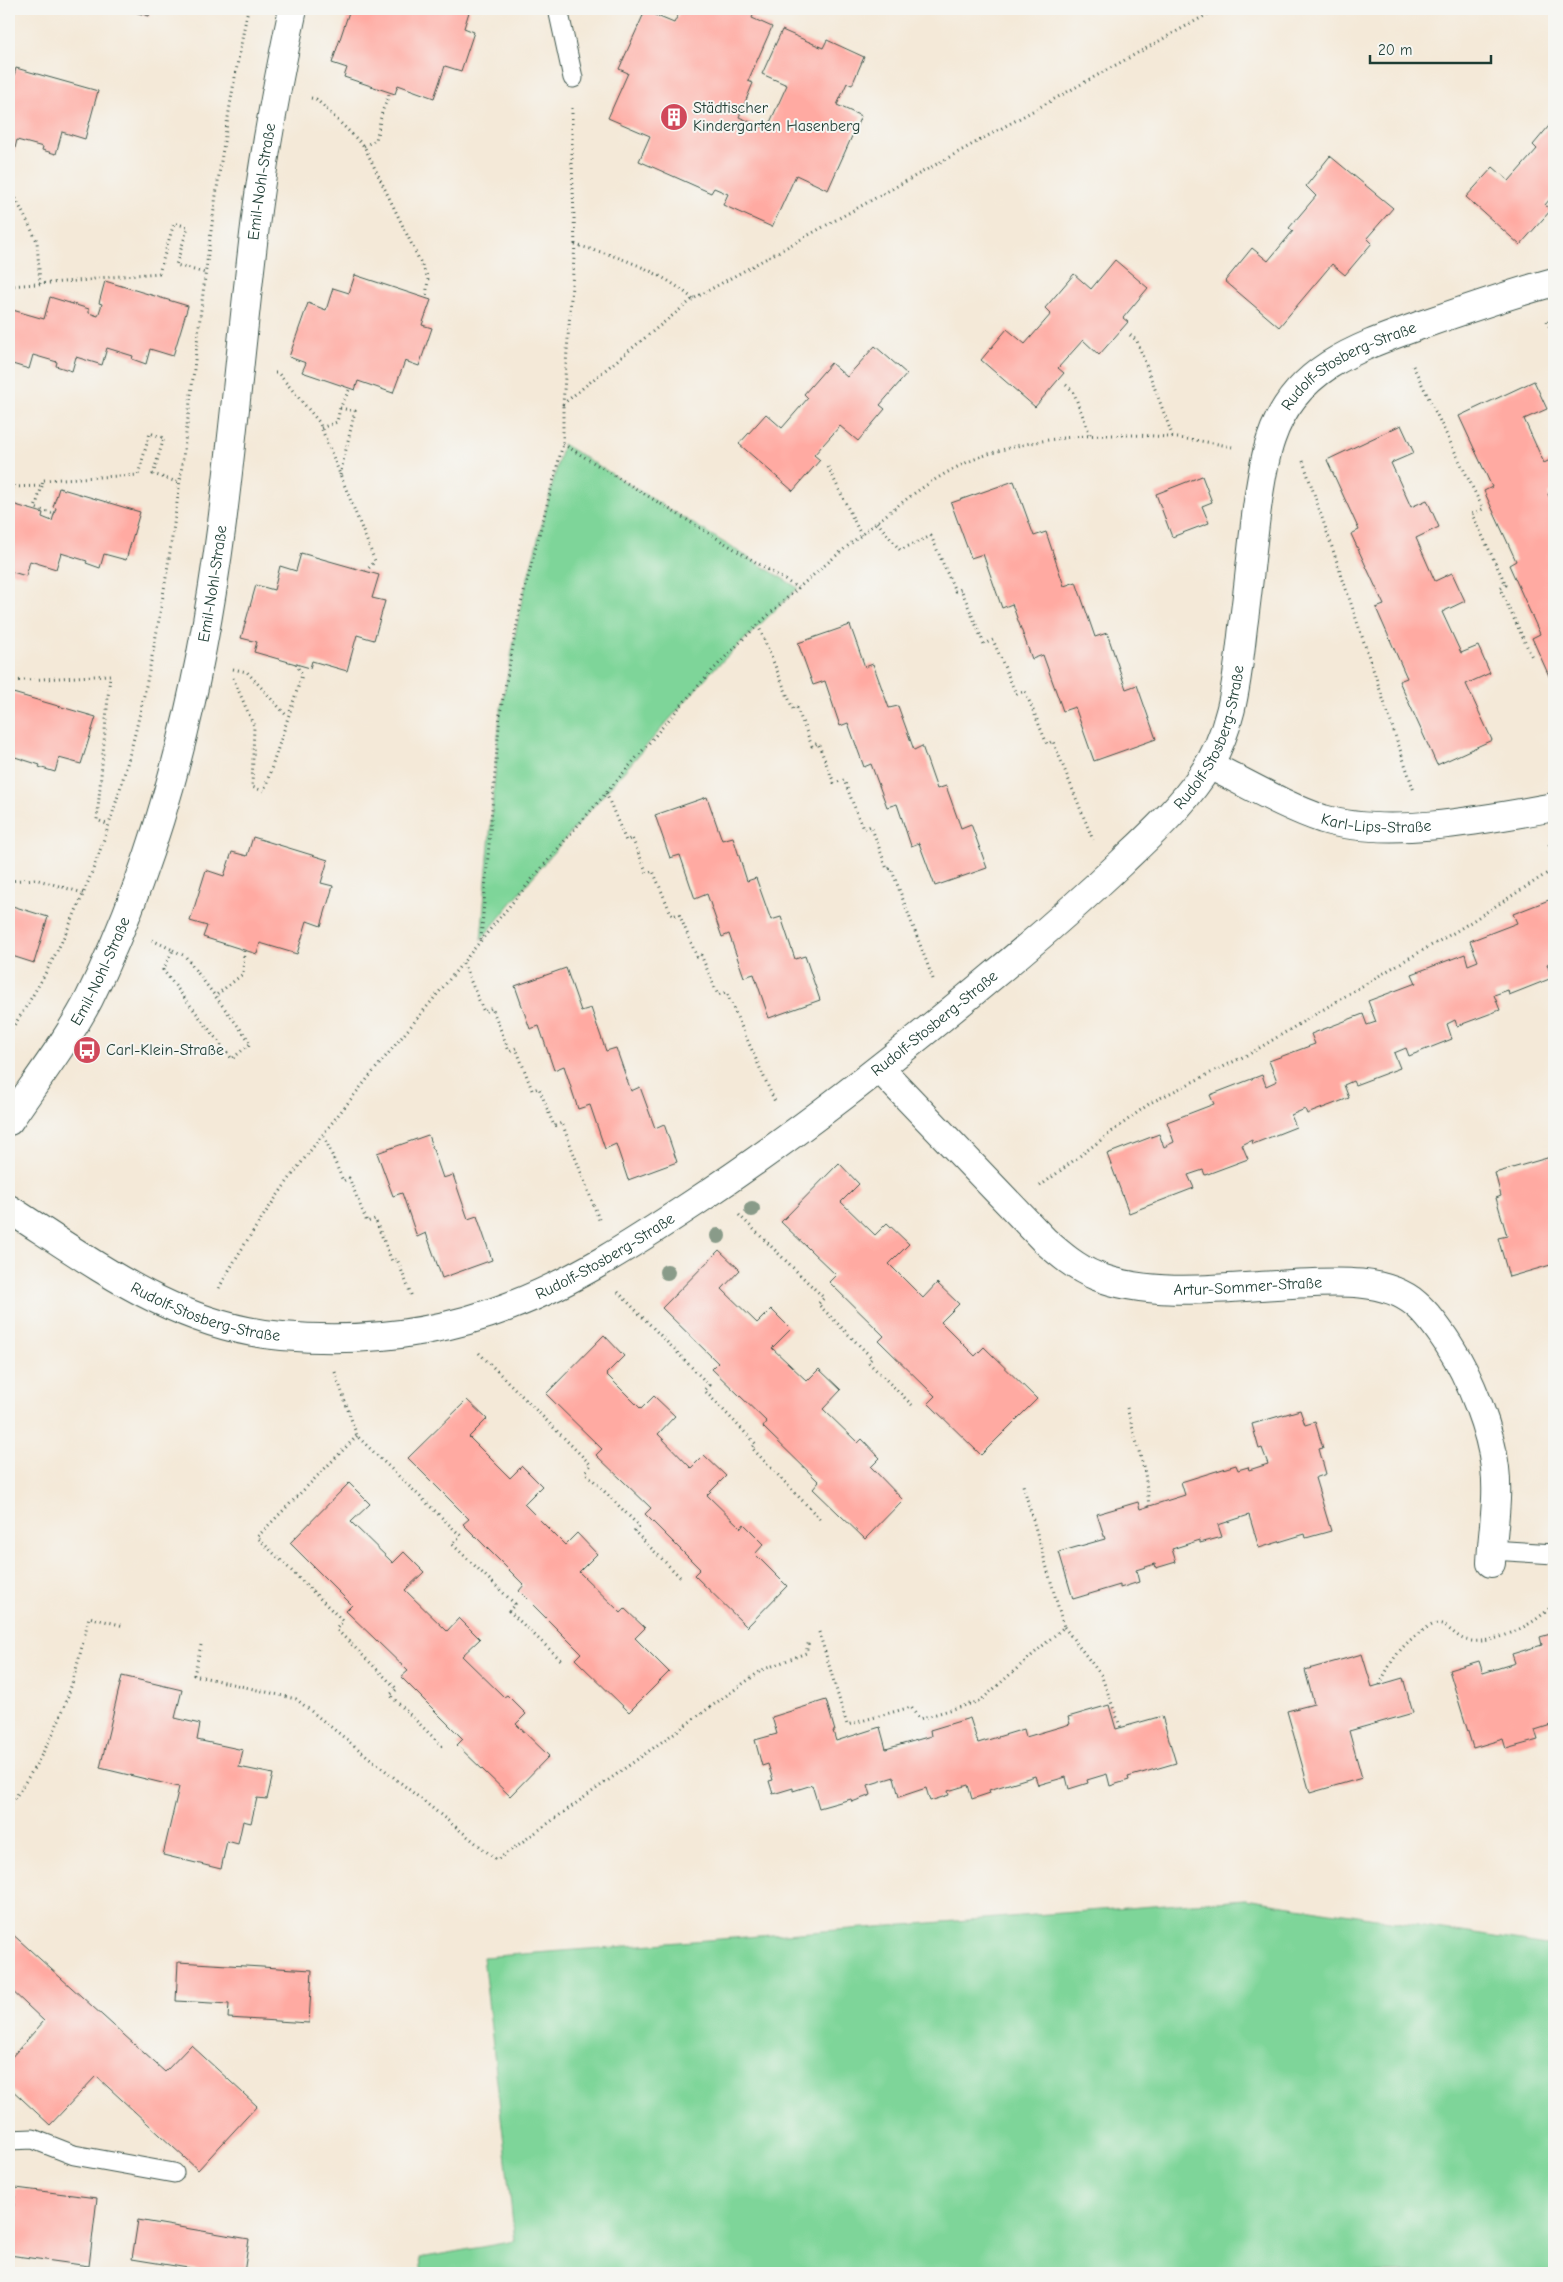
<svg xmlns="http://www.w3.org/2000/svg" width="1563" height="2282" viewBox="0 0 1563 2282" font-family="'Comic Neue',sans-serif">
<rect width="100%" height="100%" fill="#f6f6f2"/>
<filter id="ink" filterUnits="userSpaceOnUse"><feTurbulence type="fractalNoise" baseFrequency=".02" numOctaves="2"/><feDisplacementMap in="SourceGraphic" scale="10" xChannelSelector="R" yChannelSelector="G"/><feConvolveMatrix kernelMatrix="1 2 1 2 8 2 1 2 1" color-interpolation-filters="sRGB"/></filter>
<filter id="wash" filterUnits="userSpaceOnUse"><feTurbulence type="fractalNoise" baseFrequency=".0096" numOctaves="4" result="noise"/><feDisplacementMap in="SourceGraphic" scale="20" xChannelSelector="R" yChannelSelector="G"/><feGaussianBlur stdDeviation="1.12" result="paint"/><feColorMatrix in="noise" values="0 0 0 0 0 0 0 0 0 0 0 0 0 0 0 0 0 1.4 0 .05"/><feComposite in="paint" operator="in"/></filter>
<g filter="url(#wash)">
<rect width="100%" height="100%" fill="#f4e9d8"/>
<path fill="#7ed599" stroke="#4e8966" d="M563,444L798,588L710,673L545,862L481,940L500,714L521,604Z
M1245,1899L1554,1946V2273H422L420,2258L515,2241L483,1957Z"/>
<g id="blocks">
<path fill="#ffaaa2" d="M124,9H151L149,16Z
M350,9L369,15L371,9H470L464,28L474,32L461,71L445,66L434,98L398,85L395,94L344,77L347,68L332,63Z
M681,9H750L755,11L752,18L772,27L748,81L753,83L739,117L767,129L787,85L762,74L782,30L823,48L827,40L864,57L852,85L847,83L837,105L861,116L828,190L796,175L772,227L723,205L728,194L714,188L711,193L639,161L650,136L608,118L628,73L619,69L645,11L674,23Z
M16,68L98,91L85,139L62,132L56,154L42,150L43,147L17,140L13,156L9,155V104L11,95L9,94Z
M1554,120V194L1545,205L1551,210L1520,245L1466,197L1493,167L1509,181L1537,149L1533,145Z
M1330,156L1393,208L1367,238L1372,243L1345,275L1332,264L1279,327L1225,281L1252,248L1268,261L1293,231L1289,228L1316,196L1306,186Z
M1115,260L1148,288L1123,318L1128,322L1099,355L1083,340L1058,368L1064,373L1035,407L981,360L1007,329L1025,344L1051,314L1045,308L1074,274L1091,289Z
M355,275L431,300L422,325L432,328L419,366L405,361L393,393L358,381L355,390L302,372L306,363L289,357L308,303L326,310L333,288L349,293Z
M105,281L188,306L173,356L150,349L146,364L132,359L133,356L107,348L102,365L76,357L72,371L56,366L57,362L33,355L29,369L9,363V309L44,319L50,297L89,309V313L98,316L102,304L99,303Z
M875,346L907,374L880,405L885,409L858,441L840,426L814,455L820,460L793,491L739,444L766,414L782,428L808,398L804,394L831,363L847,377Z
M1534,381L1547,409L1524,419L1544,463L1554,458V491L1548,494L1554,507V687L1532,638L1540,634L1509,565L1516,561L1484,491L1492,487L1459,416Z
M1401,425L1414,453L1391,463L1411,507L1427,500L1439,527L1416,538L1435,581L1452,573L1465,601L1442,612L1461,653L1478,646L1490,673L1466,684L1492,740L1437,765L1399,681L1407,678L1376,608L1384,605L1351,534L1359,530L1327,460Z
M1202,476L1212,502L1202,506L1209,523L1172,537L1156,494Z
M1014,481L1034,536L1046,532L1064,586L1076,582L1095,637L1107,633L1126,689L1137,685L1156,739L1094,761L1075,707L1063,711L1043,655L1032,659L1012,604L1002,608L983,554L971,558L951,503Z
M59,488L140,512L126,560L104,554L100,568L86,563L87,561L61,553L56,569L30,561L26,576L9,571V503L43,513L42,517L52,521L56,508L53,507Z
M301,553L379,575L372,598L385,601L374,640L357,635L347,671L312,661L310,668L254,652L257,642L241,638L256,585L274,590L280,566L296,571Z
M850,625L865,667L873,664L889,708L898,706L914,750L922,746L937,789L946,786L961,828L971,824L987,868L935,886L919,843L911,846L897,804L887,807L871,764L864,767L848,723L840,726L825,681L813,685L798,643Z
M13,693L96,717L81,764L59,758L55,772L39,767L40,765L15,757L9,776V707Z
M707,797L722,840L733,837L747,881L756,878L771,920L781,917L795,959L805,956L820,1000L769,1018L754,974L744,977L729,934L722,937L707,894L695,899L680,855L670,858L655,815Z
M253,837L328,860L321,883L333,886L321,926L307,921L297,954L260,943L257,954L203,937L207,926L190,921L206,870L224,876L232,852L247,856Z
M1554,898V962L1547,964L1552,978L1509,995L1508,990L1494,995L1500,1010L1457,1026L1455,1020L1447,1024L1452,1039L1409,1056L1406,1048L1394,1053L1400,1068L1355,1085L1353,1081L1344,1085L1349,1098L1307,1114L1305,1109L1291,1115L1296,1127L1253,1144L1252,1140L1242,1145L1248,1159L1205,1175L1203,1170L1188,1175L1194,1188L1129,1213L1107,1154L1159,1134L1164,1147L1174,1142L1167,1122L1214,1104L1210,1095L1262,1075L1266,1086L1277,1081L1269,1061L1315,1044L1311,1034L1363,1014L1367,1025L1376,1022L1368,1001L1416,983L1412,974L1465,954L1468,965L1478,961L1470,941L1517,923L1513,914Z
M9,905L48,917L34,963L9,955Z
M566,968L581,1011L591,1008L606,1051L616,1048L631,1091L640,1087L655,1128L664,1124L677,1162L628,1180L616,1144L605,1149L590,1105L578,1109L564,1066L554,1070L539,1026L530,1029L515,986Z
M428,1135L443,1178L453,1175L468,1219L477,1216L492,1260L442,1278L426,1233L417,1237L402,1193L393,1196L377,1153Z
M1554,1156V1264L1509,1277L1498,1238L1507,1236L1496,1198L1501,1196L1495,1173Z
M839,1163L859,1184L841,1202L875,1235L887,1223L909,1244L889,1264L923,1298L937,1283L959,1304L941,1322L975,1356L984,1347L1037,1399L981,1455L928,1403L935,1396L879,1341L884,1336L829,1282L836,1275L781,1222Z
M719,1250L740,1270L722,1289L757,1323L771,1309L791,1329L772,1348L807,1381L819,1369L841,1390L823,1409L858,1443L862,1439L880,1458L871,1467L903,1500L865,1539L813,1489L819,1482L763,1427L767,1422L712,1369L718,1363L662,1308Z
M604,1335L624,1356L606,1374L641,1409L654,1396L675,1416L658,1434L691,1468L704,1455L726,1476L707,1495L741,1528L744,1524L764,1544L755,1554L787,1586L747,1627L694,1575L700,1569L645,1514L651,1508L596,1455L602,1449L546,1394Z
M467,1400L487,1419L469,1437L510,1478L522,1466L542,1486L524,1504L565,1545L577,1533L597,1554L579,1572L621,1613L625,1609L645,1628L635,1638L669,1672L629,1712L575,1659L581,1653L519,1591L524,1585L463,1524L469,1519L408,1458Z
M1300,1410L1305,1425L1315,1422L1323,1448L1319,1449L1326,1474L1315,1478L1331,1531L1306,1538L1305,1534L1259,1548L1249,1515L1218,1525L1222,1537L1200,1543V1540L1172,1549L1176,1562L1156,1568L1155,1564L1136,1570L1139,1582L1120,1588V1585L1073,1599L1059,1552L1105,1539L1097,1514L1138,1502L1140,1509L1185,1495L1181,1482L1236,1465L1238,1470L1248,1467L1249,1470L1268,1464L1262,1448L1259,1449L1252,1424Z
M349,1483L370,1504L351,1522L393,1563L404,1552L424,1572L405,1590L447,1631L459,1618L480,1639L462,1656L504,1697L507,1695L526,1714L516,1724L549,1756L510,1796L457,1745L463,1739L401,1677L408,1671L346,1611L352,1605L290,1543Z
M1554,1633V1724L1535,1730L1538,1740L1506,1749L1503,1739L1473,1748L1449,1670L1479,1661L1483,1673L1515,1663L1512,1654L1542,1645L1540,1637Z
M1362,1654L1372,1687L1403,1678L1413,1713L1349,1731L1362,1778L1310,1793L1287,1711L1314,1704L1305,1670Z
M122,1676L182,1690L175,1718L200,1724L197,1740L243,1750L239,1767L273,1774L267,1799L257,1798L251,1823L243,1821L238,1844L227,1841L221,1869L163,1855L179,1787L100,1768Z
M826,1700L835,1731H833L836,1741L880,1727L886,1749L931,1736L930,1730L970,1718L978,1743L1024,1729L1026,1737L1070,1724L1068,1717L1109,1705L1116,1729L1162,1716L1176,1763L1128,1777L1129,1780L1110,1786L1107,1774L1087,1780L1088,1783L1069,1789L1066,1777L1038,1785L1035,1776L989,1790L990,1793L972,1799L968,1785L948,1791L949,1795L930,1801L926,1788L899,1797L894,1777L868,1785L871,1795L852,1802L851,1799L819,1808L812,1785L793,1791V1788L773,1794L769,1781L773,1780L768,1764L762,1766L755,1740L777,1734L772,1717Z
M9,1931L165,2072L191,2045L257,2106L198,2170L96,2076L50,2125L9,2087V2060L44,2021L9,1988Z
M178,1962L312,1970L309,2023L228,2018L229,2004L176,2001Z
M16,2188L97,2198L89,2266L9,2255V2240Z
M138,2220L249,2239L244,2273H219L132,2259Z"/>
</g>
</g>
<g filter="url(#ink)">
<use href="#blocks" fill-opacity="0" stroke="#3f574d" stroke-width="1"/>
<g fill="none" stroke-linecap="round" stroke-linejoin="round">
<g stroke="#3f574d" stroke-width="21">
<path id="lane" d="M558,9L573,78
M1491,1550L1554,1554
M9,2140L33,2139L74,2155L174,2173"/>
</g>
<g stroke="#3f574d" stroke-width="30">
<g id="street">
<path id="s1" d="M1209,765C1246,783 1284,806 1323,819C1388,839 1488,819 1554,807"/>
<path id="s2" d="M880,1069L1044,1240C1060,1254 1076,1268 1096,1276C1153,1299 1232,1287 1292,1284C1330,1282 1385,1277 1416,1304C1429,1315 1440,1331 1449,1345C1470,1377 1491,1431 1495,1468C1499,1500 1492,1532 1491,1563"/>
<path id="s3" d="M9,1121C36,1081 67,1041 89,999C162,852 201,686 222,523C235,419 244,314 257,210C266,142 279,75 293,9"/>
<path id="s4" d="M9,1209C95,1264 176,1327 282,1336C360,1343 438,1334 510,1306C576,1281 635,1242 694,1203C797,1135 893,1059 988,980C1034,942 1079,903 1122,862C1150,835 1179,809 1201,777C1233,732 1237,680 1243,627C1249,585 1252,543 1258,501C1261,481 1264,459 1271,439C1295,367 1359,347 1424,324C1467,309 1510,294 1554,282"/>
</g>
</g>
<path stroke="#3f574d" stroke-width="3" stroke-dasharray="1 4" stroke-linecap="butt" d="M311,98L316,99L364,146L428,278L426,299
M572,108V162L575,245
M364,146L376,140L382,112L390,92
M9,185L37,241L40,284
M9,286L90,280L98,278L159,273L174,223L188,227L176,265L205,273
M693,299C661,271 617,255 575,245L563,404L693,299L1217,9
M1547,321L1554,337
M1130,335L1137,341L1173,437
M1413,366L1483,509L1472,514L1506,585L1500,589L1532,657
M275,373H278L319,422L375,561L366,571
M1066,385L1073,391L1091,437
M321,428L337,422L340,408
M563,444L798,588
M1303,461L1414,791
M828,467L861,535
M340,475L355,411L340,408L350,388
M42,486L35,508L54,514
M9,487L42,486L43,480L138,475L150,433L164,438L153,474L180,483
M877,522L900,550L931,536L955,591L961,589L984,644L993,640L1016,694L1025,691L1047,744L1053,741L1093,840
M758,625L793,709L797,708L812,746L818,743L834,783L844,780L863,829L871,826L887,869L891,868L933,979
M233,669L247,672L287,716
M233,678L254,726L252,787L264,791L302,675L296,664
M9,681L110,675L97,820L109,825
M606,793L626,841L632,838L647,873L653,871L672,916L679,914L697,957L701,955L718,995L726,992L776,1104
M1549,844L1554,855
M9,881L35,879L83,893
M481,939L500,714L521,604L563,444V404
M152,940L173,950L163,970L232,1059L251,1043L215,996L243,974L244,949
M173,950L185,956L215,996
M463,963L484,1012L492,1008L509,1051L516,1048L532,1090L539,1088L554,1126L562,1123L600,1222
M9,1033C138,842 165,601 193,378C207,254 223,131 248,9
M324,1136L343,1181L349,1178L367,1222L375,1219L392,1261L397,1259L412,1297
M1040,1186L1150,1103L1251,1053L1402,962L1455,932L1554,869
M739,1215L824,1298L818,1304L872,1358L868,1362L912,1405
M219,1288C277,1182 367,1080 444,986C497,920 551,856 606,793C641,753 675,711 711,672C756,624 805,581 855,540C892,510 927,480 970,461C1046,429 1153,429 1232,447
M618,1292L709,1385L704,1390L756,1444L752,1448L821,1520
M479,1353L591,1465L585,1472L639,1526L634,1531L682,1579
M335,1372L357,1436L461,1536L452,1544L515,1604L509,1611L562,1661
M1127,1408L1145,1473L1149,1506
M357,1436L257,1537L343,1621L336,1629L397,1689L390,1695L443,1747
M1064,1627L1101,1675L1121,1728
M819,1632L847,1725L911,1707L919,1719L980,1701L1064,1627L1023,1485
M201,1645L194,1675L296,1699L497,1860L762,1670L806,1653L809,1640
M1380,1685C1391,1658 1406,1639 1432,1625C1447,1621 1453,1636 1466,1640C1492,1647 1539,1623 1554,1603
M9,1807C25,1783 42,1757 54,1731C71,1695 80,1655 89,1617L124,1626"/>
<use href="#lane" stroke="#fff" stroke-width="19"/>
<use href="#street" stroke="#fff" stroke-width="28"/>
</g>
<g fill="#899b89">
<circle cx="752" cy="1209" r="8"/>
<circle cx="718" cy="1236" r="8"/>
<circle cx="667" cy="1272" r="8"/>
</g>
</g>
<defs>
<g id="building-disc" transform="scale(1.4375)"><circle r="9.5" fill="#d1495b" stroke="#f6f6f2"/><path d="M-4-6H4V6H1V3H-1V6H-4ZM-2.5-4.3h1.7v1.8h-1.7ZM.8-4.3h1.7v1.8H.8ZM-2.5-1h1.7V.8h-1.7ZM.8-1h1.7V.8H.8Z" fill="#fff"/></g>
<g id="bus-disc" transform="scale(1.4375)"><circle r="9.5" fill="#d1495b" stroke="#f6f6f2"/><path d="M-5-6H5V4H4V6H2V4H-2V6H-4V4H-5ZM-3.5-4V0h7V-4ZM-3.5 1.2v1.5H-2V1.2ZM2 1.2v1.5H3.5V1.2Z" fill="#fff"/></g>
</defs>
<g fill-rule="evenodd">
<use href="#building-disc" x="674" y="117"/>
<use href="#bus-disc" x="87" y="1050"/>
</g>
<g text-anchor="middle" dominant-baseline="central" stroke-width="4" stroke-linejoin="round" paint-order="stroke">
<g font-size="16" fill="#1f3d34" stroke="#f6f6f2" text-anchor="start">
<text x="693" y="108">Städtischer<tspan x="693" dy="18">Kindergarten Hasenberg</tspan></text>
<text x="106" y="1050">Carl-Klein-Straße</text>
</g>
<g font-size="16" fill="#1f3d34" stroke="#f6f6f2">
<text stroke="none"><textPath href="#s3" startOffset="986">Emil-Nohl-Straße</textPath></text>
<text stroke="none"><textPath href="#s4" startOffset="1872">Rudolf-Stosberg-Straße</textPath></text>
<text stroke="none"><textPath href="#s3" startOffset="581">Emil-Nohl-Straße</textPath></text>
<text stroke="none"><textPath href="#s4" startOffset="1452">Rudolf-Stosberg-Straße</textPath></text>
<text stroke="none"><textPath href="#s1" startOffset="180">Karl-Lips-Straße</textPath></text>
<text stroke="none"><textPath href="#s3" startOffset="176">Emil-Nohl-Straße</textPath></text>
<text stroke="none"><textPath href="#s4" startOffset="1048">Rudolf-Stosberg-Straße</textPath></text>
<text stroke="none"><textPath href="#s4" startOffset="644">Rudolf-Stosberg-Straße</textPath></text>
<text stroke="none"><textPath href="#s2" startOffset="454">Artur-Sommer-Straße</textPath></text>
<text stroke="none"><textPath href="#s4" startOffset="224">Rudolf-Stosberg-Straße</textPath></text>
</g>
</g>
<rect width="1563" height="2282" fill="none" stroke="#f6f6f2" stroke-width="30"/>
<path d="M1370 55v8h121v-8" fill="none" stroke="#1f3d34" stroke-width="2.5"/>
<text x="1378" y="55" font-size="15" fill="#1f3d34" stroke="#f6f6f2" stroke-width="4" paint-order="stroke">20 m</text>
</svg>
